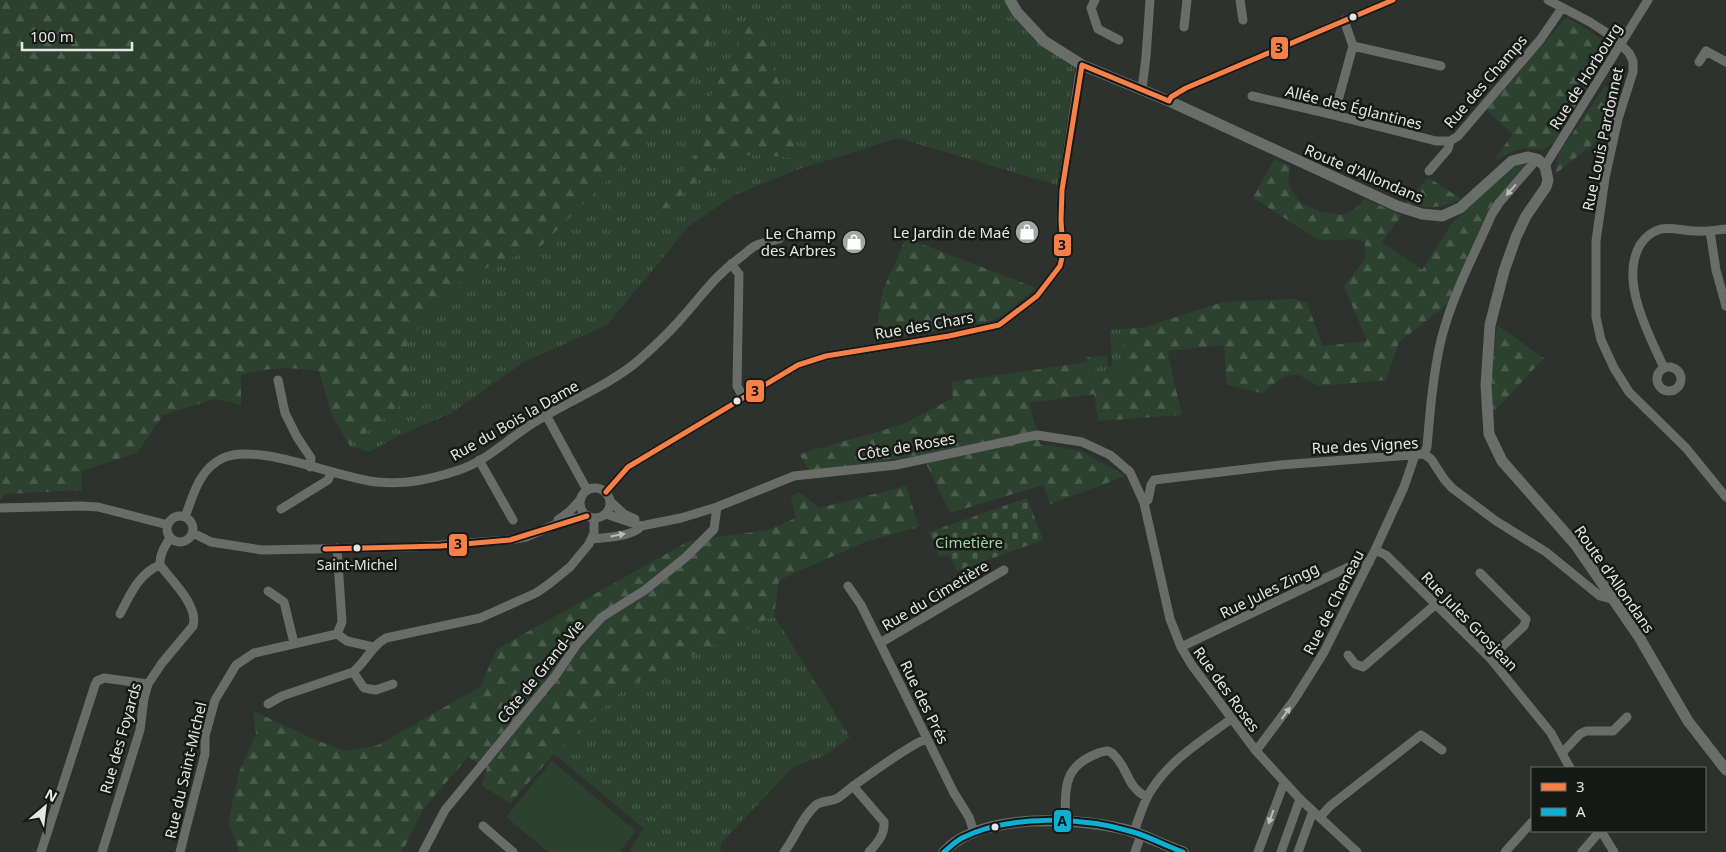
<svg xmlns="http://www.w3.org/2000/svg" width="1726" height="852" viewBox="0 0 1726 852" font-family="'Noto Sans',sans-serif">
<defs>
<pattern id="grass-tufts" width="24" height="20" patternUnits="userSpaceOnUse" patternTransform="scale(1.25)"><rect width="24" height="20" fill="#2c422f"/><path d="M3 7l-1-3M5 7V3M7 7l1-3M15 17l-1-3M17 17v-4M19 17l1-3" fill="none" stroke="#4a5d4d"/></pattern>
<pattern id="forest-firs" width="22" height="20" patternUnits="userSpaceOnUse" patternTransform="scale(1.25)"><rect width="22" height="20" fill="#2c422f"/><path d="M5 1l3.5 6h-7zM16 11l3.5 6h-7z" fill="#4a5d4d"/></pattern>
<pattern id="cemetery-stones" width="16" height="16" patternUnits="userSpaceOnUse" patternTransform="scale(1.25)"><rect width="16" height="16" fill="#2c422f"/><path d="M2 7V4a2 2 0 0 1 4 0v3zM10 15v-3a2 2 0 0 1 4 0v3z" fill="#4a5d4d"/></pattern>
</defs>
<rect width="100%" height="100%" fill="#2d322e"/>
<path fill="url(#grass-tufts)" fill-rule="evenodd" d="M714,0H1004L1016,19L1075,67L1057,185L898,138L796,170L735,195L689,226L607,325L524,362L451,413L398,436L369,452L350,446L411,397L407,341L464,277L542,245L625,162L677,104L696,75L716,4ZM749,25L771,38L772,67L789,103L794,121V158L752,154L717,164L666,209L659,203L671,183L693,160L705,133L706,104Z
M1121,329L1127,376L1092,380L1086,357L1107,356L1108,366H1112L1110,330Z
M774,616L850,737L824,756L794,766L721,843V852H629L644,828L554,754L625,688Z"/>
<path fill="url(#forest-firs)" d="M0,0H714L721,20L696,75L677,104L625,162L542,245L464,277L407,341L411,397L350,446L332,415L319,371C289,367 271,367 241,375V405L215,399L163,415L137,453L81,471L82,490L5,494L0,500Z
M1567,17L1606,42V55L1554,142L1543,150C1521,147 1516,148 1498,160L1495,158L1513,134L1486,110Z
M749,25L762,27L771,38L772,67L789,103L794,121V158L752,154L717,164L666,209L659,204L671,183L693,160L705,133L706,104Z
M1605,86L1620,90L1605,135L1555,174L1559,153Z
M1274,159L1290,166L1288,184L1300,203L1322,212L1344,215L1355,209L1364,199L1402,215L1382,242L1422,270L1452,223L1515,166L1530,162L1489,209L1450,302L1399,342L1386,380L1318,386L1299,375H1286L1262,393L1227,385L1224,345L1167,351L1182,415L1098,421L1094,394L1029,403L1040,444L1081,451L1126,476L1050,504L1043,485L950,513L922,455L810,471L799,454L901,425L953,398L951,382L1087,362L1092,380L1127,376L1121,329L1142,328L1223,302L1295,299L1307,303L1323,346L1367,341L1344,286L1365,259V242L1356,239L1319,240L1253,198Z
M1428,177L1461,199C1437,209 1431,209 1406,203Z
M906,238L1036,288L1006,313L989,322L874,342L883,290Z
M1497,325L1544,358L1492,414L1491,376Z
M906,486L919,527L867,541L779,580L774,616L625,688L554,754L510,803L481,785L487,769L468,757L424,808L402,852H238L239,849L228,823L239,772L256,734L253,711L316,740L345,751L378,745L480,687L497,649L689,541L768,530L796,518L791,497L799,492L819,508Z"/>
<path fill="url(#cemetery-stones)" d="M1027,498L1043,540L957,571L949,555L939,557L929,532Z"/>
<path fill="#2c422f" d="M552,761L636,831L619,852H548L506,817Z"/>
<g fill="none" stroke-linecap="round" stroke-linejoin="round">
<path stroke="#6a6c6a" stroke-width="9" d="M1095,0L1091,8L1098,29L1119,40
M1240,0L1243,20
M1548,0L1590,22L1616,39L1629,53L1633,61V72L1618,119L1605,178L1596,241V317L1601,340L1614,368L1629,392L1686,448L1726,497
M1184,27L1187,0
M1353,46L1441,66
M1699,62L1706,51L1726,62
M1142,89L1146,57L1150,0
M1252,96L1334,115L1436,141H1450
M1169,101L1171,97L1186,88L1393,0
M1334,115L1353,46L1344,20
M1545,166L1648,0
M1429,171L1448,149L1450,141L1458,136L1540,40L1562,8
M1710,231L1716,270L1726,306
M731,264L739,274L737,386L743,397
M1657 379a12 12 0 1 1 24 0a12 12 0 1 1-24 0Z
M1664,368C1649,334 1619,281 1640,245C1645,237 1653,231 1661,229C1673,227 1684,231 1696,231C1706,232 1716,230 1726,229
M278,380L285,413L297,437L311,458L310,467
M546,415L587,490
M1424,454L1427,447C1430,411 1433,375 1441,340C1452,296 1474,255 1492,214L1499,203L1537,159
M479,460L513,520
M580 503a15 15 0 1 1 30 0a15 15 0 1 1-30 0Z
M606,492L628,467L798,365L826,356L949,336L999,325L1037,296L1060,266L1063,253L1061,220L1062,190L1079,77L1082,65
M611,502L624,514L635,519
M1144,503L1148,500L1151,485L1154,480L1280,465L1424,454L1431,459L1444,479L1452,488L1496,521L1546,552L1600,596L1612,599
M0,508L81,506L98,507L168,525
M281,509L328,480L331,473
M606,514L641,526L681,518L717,507L794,476L803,475L896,465L1037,435L1082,442L1110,455L1130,472L1144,503L1170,619L1181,647L1191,664L1256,751L1300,799L1357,852
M167 529a13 13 0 1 1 26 0a13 13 0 1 1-26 0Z
M185,517C193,496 199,469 223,458C259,442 336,478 377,482C406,485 432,479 459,470C487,461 510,437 535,422C568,401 610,385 639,360C656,345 672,330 687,312C706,290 718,273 742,256C747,252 752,247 757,245C764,242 772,241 779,239
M558,520L569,512L581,499
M193,533L211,542L262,550L413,547L509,540L526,537L566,520L587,516
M592,539C604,538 635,536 641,526
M337,548L342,622L337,634
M1375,550L1386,555L1490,658L1551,733L1570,768
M1480,573L1526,619L1524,626L1490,658
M848,586L861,605L954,793L969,817L974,832
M268,591L284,602L294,643
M120,614C130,595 139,573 160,565
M880,643L1004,570
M1181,647L1361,561L1369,563
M1348,655L1355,664L1363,667L1436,604
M353,672L364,688L376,690L393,684
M268,704L282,696L353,672C366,662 371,646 386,638L480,618L536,593L549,584L570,567L589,544L594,533V518
M1256,751L1294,700L1324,652L1375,550L1404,487L1415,455
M1562,753L1580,734L1586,731H1613L1627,717
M853,786L884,822C885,835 877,843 869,852
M1320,817L1330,806L1421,735L1442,750
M1065,821C1066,788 1062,768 1096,754C1103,751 1109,749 1114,755C1129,769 1126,787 1147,797
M483,826L513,852
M1601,831L1614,852
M1134,832C1139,818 1143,802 1152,789C1171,759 1203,740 1231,719
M41,852L95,685L97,681L104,678L148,684
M102,852L140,730L144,698L148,684L162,663L193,626C199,606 172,581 160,565C159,555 165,546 170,538
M180,852L205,754V736L215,700L236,665L254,653L337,634L347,641L373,647
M423,852L445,810L556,675L577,644L602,617L645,590L686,557L714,529L717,507
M784,852C796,837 801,818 816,805C823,800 831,802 838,798C844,794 850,788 856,784C879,768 902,750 927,738
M1135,852L1141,835
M1258,852L1284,783
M1281,852L1300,799
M1298,852L1313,811
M1505,852L1532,822
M1582,852L1600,831"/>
<path stroke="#696e6a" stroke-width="11" d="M1010,0L1017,12L1044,41L1082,65L1169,101L1397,206L1422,214L1442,216L1460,208L1512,161L1528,157L1537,159L1545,166L1548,180L1546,187L1526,216L1516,237L1504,271L1490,325L1486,385L1489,434L1502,461L1575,544L1639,637L1688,721L1726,770
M944,852C981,811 1085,817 1134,832C1150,838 1167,846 1183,852"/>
<g stroke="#171917" stroke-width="9">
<path id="bus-1" d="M1082,65L1169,101
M1169,101L1171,97L1186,88L1393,0
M606,492L628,467L798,365L826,356L949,336L999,325L1037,296L1060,266L1063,253L1061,220L1062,190L1082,65
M325,549L441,546L510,540L587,516"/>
</g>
<g stroke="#171917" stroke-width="9">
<path id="bus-2" d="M944,852C950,847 956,841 962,838C1010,814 1083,817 1133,832C1150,837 1166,846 1183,852"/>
</g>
<use href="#bus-1" stroke="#f78048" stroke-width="5"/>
<use href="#bus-2" stroke="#0dafd3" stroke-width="5"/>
</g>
<defs><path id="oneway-solid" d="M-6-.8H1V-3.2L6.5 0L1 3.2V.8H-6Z" transform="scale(1.25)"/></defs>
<g fill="#b9bdb9">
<use href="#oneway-solid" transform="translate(1511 190) rotate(131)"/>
<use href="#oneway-solid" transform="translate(618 535) rotate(-11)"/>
<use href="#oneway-solid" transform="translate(1286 713) rotate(-54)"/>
<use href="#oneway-solid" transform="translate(1271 817) rotate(110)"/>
</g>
<defs>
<g id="shop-disc" transform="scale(1.25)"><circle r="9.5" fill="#a4a8a4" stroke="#171917"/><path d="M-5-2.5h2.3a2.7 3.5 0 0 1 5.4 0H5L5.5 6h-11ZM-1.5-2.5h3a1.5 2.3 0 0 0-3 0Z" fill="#fff"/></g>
</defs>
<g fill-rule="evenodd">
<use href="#shop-disc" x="1027" y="232"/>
<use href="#shop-disc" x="854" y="242"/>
</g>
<g fill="#e4e8e4" stroke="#171917" stroke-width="2">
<circle cx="1353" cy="17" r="4.5"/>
<circle cx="737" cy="401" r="4.5"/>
<circle cx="357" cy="548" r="4.5"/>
<circle cx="995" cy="827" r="4.5"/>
</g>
<g text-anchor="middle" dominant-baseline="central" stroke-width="5" stroke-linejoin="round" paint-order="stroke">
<g font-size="14" fill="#e4e8e4" stroke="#171917">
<text x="357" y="564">Saint-Michel</text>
</g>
<g font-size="15" fill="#e4e8e4" stroke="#171917">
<text transform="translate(1585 76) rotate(-58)">Rue de Horbourg</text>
<text transform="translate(1485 81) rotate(-49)">Rue des Champs</text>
<text transform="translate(1354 107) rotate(14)">Allée des Églantines</text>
<text transform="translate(1602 139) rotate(-78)">Rue Louis Pardonnet</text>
<text transform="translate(1364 173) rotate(23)">Route d'Allondans</text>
<text transform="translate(924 325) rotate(-10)">Rue des Chars</text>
<text transform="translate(514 420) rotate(-30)">Rue du Bois la Dame</text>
<text transform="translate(1365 445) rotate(-3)">Rue des Vignes</text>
<text transform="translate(906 446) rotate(-10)">Côte de Roses</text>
<text transform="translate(1615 579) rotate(55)">Route d'Allondans</text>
<text transform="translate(1269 590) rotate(-26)">Rue Jules Zingg</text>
<text transform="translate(935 595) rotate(-31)">Rue du Cimetière</text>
<text transform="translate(1333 602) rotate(-63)">Rue de Cheneau</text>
<text transform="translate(1470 621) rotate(46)">Rue Jules Grosjean</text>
<text transform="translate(540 671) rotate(-51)">Côte de Grand-Vie</text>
<text transform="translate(1227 689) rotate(54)">Rue des Roses</text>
<text transform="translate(925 702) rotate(64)">Rue des Prés</text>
<text transform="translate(120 738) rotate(-74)">Rue des Foyards</text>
<text transform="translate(185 770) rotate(-77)">Rue du Saint-Michel</text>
</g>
<g font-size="15" fill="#e4e8e4" stroke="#171917" text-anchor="end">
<text x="1010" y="232">Le Jardin de Maé</text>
<text x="836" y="233">Le Champ<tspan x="836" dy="17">des Arbres</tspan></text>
</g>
<g font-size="15" fill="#9fd3a4" stroke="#171917">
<text x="969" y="542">Cimetière</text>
</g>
</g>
<g stroke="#171917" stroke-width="2">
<rect x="1270" y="36" width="19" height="24" rx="5" fill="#f78048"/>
<rect x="1053" y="233" width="19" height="24" rx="5" fill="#f78048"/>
<rect x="745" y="379" width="20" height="24" rx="5" fill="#f78048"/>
<rect x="448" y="533" width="20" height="24" rx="5" fill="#f78048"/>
<rect x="1053" y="809" width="19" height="24" rx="5" fill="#0dafd3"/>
</g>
<g font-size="14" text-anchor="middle" font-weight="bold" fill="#111">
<text x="1279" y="53">3</text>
<text x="1062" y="250">3</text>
<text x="755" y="396">3</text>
<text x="458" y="549">3</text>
<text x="1062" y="826">A</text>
</g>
<rect x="1531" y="767" width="175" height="65" fill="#171917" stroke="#696c69"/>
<rect x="1541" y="783" width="25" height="8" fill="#f78048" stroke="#696c69"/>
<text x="1576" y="792" font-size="15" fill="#e4e8e4">3</text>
<rect x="1541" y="808" width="25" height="8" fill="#0dafd3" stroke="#696c69"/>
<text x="1576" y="817" font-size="15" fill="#e4e8e4">A</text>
<g transform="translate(45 807) rotate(28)" stroke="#171917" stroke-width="4" paint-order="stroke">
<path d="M0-4L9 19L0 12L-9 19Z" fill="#e4e8e4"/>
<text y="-8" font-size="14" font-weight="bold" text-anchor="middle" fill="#e4e8e4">N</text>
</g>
<path d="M22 42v8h110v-8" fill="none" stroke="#e4e8e4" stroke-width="2.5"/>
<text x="30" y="42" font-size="15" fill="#e4e8e4" stroke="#171917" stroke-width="4" paint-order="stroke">100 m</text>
</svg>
